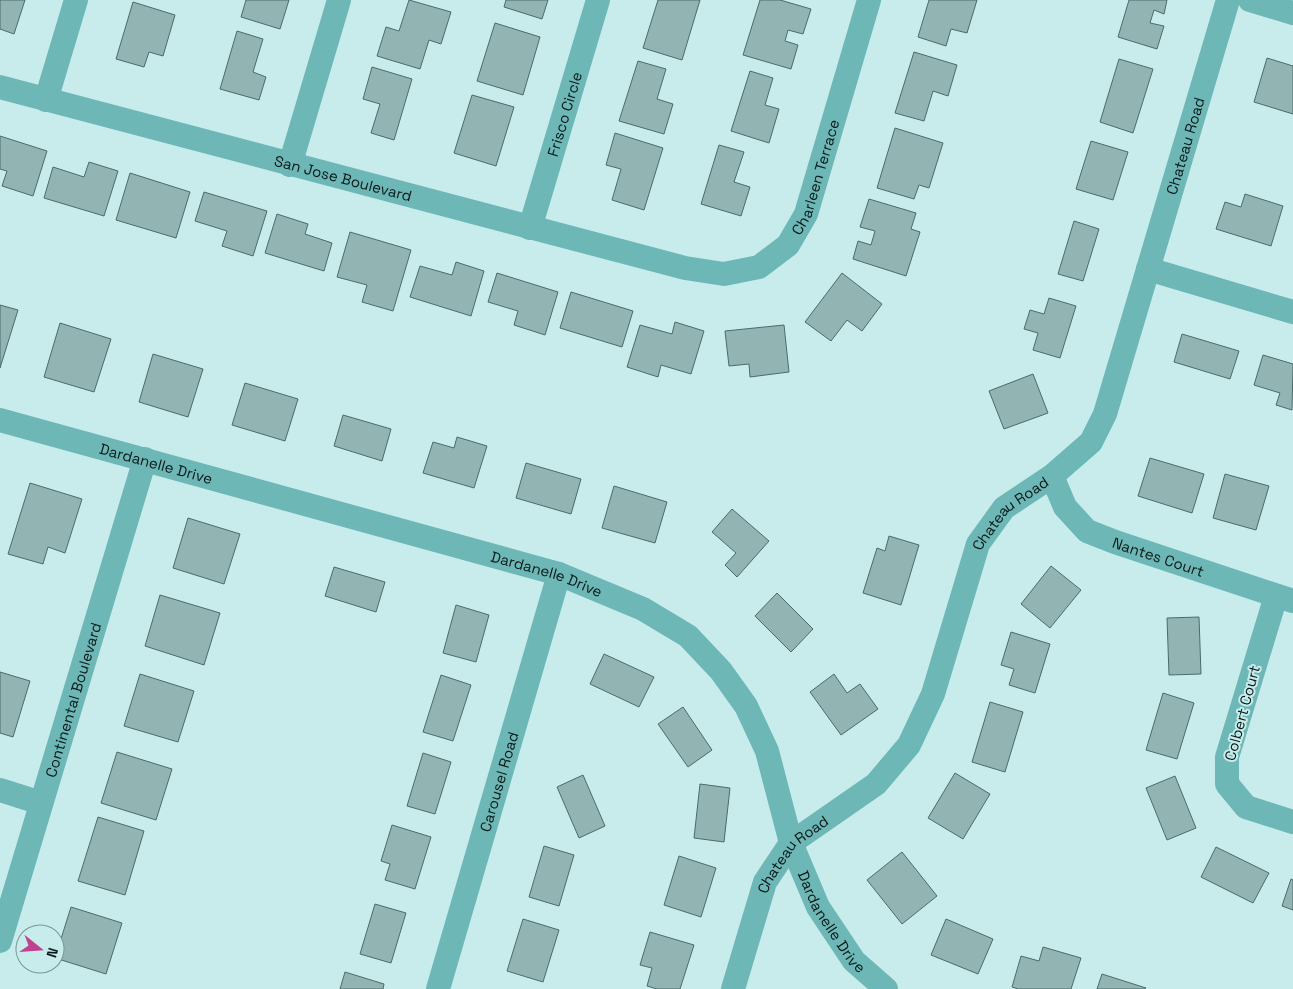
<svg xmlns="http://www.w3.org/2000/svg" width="1293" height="989" viewBox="0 0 1293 989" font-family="'Space Grotesk',sans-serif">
<rect width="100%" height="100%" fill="#c8ecec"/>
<path fill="#92b5b4" stroke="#4b6b6b" d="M0,0H25L14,34L0,29Z
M246,0H289L280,29L241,17Z
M409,0L451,12L441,44L429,40L420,69L377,56L386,27L399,31Z
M506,0H548L542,19L504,7Z
M658,0H700L682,60L643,48Z
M760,0H780L811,9L803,34L788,30L785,41L798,45L791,69L743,55Z
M929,0H977L967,33L951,29L946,46L918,37Z
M1129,0H1167L1164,14L1154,10L1150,23L1164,26L1157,49L1118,37Z
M133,2L175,15L163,56L149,52L144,67L116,59Z
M495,23L540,37L523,95L477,81Z
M237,31L263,39L253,72L266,77L259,100L220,89Z
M914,52L957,65L948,96L933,91L924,121L895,113Z
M1267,58L1293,66V114L1254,102Z
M1119,59L1153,69L1133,133L1100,122Z
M638,61L666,69L657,99L673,104L664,134L619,121Z
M372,67L412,79L394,140L371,133L380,104L363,99Z
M750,71L773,78L765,105L779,109L769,143L731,131Z
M472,95L514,107L496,166L454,153Z
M895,128L943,143L929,188L919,185L914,199L877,188Z
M615,133L663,148L644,210L612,200L621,169L606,165Z
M0,136L47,151L33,196L2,186L7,171L0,169Z
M1091,141L1128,152L1113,200L1076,189Z
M719,145L744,152L734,182L750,187L741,216L701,204Z
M89,162L118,171L104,216L44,198L53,167L84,177Z
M130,173L190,192L176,238L116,220Z
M204,192L267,211L253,256L222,246L227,231L195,221Z
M1245,194L1283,206L1271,246L1216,229L1225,202L1241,207Z
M869,199L916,213L911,229L920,232L906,276L853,259L858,241L871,245L875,231L860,227Z
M277,214L308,224L305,234L332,243L324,271L265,253Z
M1074,221L1099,229L1083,281L1058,274Z
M350,232L411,250L393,311L362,302L367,285L337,277Z
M456,262L484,271L471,316L410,297L420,266L452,275Z
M497,273L558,292L545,335L514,325L518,311L488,302Z
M842,273L882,304L862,331L847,320L831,341L805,322Z
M571,292L633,311L622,347L560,328Z
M1049,298L1076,306L1060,358L1033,350L1038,333L1024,329L1030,310L1044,314Z
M0,305L18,310L0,368Z
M675,322L704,331L691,374L661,365L658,377L627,367L640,325L672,334Z
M60,323L111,339L94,392L44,377Z
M784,325L789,372L750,377L749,364L729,366L725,331Z
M1182,334L1239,351L1230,379L1174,362Z
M153,354L203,369L188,417L139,402Z
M1263,355L1293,364L1292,410L1276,405L1280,393L1254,385Z
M1033,374L1048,413L1004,429L989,391Z
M245,383L298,399L285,441L232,425Z
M343,415L391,429L382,461L334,446Z
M457,437L487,446L474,488L423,473L433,442L454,448Z
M1150,458L1204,474L1192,513L1138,496Z
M526,463L581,479L571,514L516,498Z
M1225,474L1269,486L1256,530L1213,518Z
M30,483L82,499L65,553L48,547L43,564L8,554Z
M614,486L667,502L655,543L602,528Z
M732,509L769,541L737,577L725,565L736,553L712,532Z
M188,518L240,534L224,584L173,568Z
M889,536L919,545L901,605L863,593L877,548L885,551Z
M1051,566L1081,590L1050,628L1021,604Z
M334,567L385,582L376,612L325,596Z
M777,593L813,629L791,652L755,616Z
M160,595L220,613L204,665L145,646Z
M456,605L489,615L476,662L443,653Z
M1199,617L1201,674L1169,675L1167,618Z
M1011,632L1050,644L1035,693L1009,685L1014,669L1001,665Z
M604,654L654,677L639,707L590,684Z
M0,672L30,681L13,737L0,733Z
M140,674L194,691L178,742L124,726Z
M834,674L847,693L860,684L878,709L841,735L810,692Z
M441,675L471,685L453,741L423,732Z
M1163,693L1194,703L1177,759L1146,750Z
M990,702L1023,712L1005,772L972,762Z
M683,707L712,750L688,767L658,724Z
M117,752L172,769L156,820L101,803Z
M423,753L451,762L435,814L407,806Z
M955,773L990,794L963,839L928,818Z
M583,775L605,826L579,838L557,787Z
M1175,776L1196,828L1167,840L1146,788Z
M700,784L730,788L724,842L694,838Z
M98,817L144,831L125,895L78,881Z
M392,825L431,837L415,889L385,880L390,864L381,861Z
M544,846L574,855L559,906L529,897Z
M1216,847L1269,873L1253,903L1201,877Z
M902,852L937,896L902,924L867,880Z
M679,856L716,868L701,917L664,905Z
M1291,879L1293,880V910L1282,906Z
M375,904L406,913L391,963L360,954Z
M71,907L122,923L106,974L55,958Z
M523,919L559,930L543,982L507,971Z
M946,919L993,939L978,974L931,955Z
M650,932L694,945L680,989H657L647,986L652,968L640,965Z
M1043,947L1081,958L1071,989H1018L1012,987L1021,956L1039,961Z
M345,972L384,984L383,989H340Z
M1102,974L1146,988L1145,989H1097Z"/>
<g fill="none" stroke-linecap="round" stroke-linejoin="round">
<g stroke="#6db7b7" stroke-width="24">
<path d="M1250,0L1293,13"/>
<path id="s1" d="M0,87L685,268L724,274L759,267L788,245L806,214L869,0"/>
<path d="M46,100L76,0"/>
<path d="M290,165L339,0"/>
<path id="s2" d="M530,228L598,0"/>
<path d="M1148,269L1293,312"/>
<path id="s3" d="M0,420L559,574L643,609L688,636L721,671L746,706L767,751L791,843L818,907L854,961L886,989"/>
<path id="s4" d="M1052,476L1065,507L1087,531L1115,542L1293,601"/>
<path d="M1276,596L1227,757V784L1246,807L1293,822"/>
<path d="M0,790L41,803"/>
<path id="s5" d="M0,941L145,459"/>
<path id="s6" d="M438,989L559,574"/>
<path id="s7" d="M733,989L765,882L791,843L876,784L909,745L933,694L978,544L1004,508L1052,476L1091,442L1105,414L1228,0"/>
</g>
</g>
<g text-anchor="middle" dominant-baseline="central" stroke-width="4" stroke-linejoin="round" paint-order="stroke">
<g font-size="15" fill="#0b1818" stroke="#c8ecec">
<text stroke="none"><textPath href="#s2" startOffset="119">Frisco Circle</textPath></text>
<text stroke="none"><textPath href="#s7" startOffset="991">Chateau Road</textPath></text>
<text stroke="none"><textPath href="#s1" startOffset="894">Charleen Terrace</textPath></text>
<text stroke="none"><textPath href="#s1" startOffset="355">San Jose Boulevard</textPath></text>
<text stroke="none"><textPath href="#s3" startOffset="162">Dardanelle Drive</textPath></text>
<text stroke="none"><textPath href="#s7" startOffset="571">Chateau Road</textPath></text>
<text stroke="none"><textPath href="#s4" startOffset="142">Nantes Court</textPath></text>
<text stroke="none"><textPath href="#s3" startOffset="568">Dardanelle Drive</textPath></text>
<text stroke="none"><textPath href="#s5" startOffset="252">Continental Boulevard</textPath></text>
<text transform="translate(1242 713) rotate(-75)">Colbert Court</text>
<text stroke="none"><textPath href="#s6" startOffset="216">Carousel Road</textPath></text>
<text stroke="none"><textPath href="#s7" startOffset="151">Chateau Road</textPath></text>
<text stroke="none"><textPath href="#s3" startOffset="1048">Dardanelle Drive</textPath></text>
</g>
</g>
<g transform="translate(40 949) rotate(107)"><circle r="24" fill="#c8ecec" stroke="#7c9797"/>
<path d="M0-4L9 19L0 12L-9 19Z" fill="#bf4291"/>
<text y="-8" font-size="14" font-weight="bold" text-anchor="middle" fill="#0b1818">N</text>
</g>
</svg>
